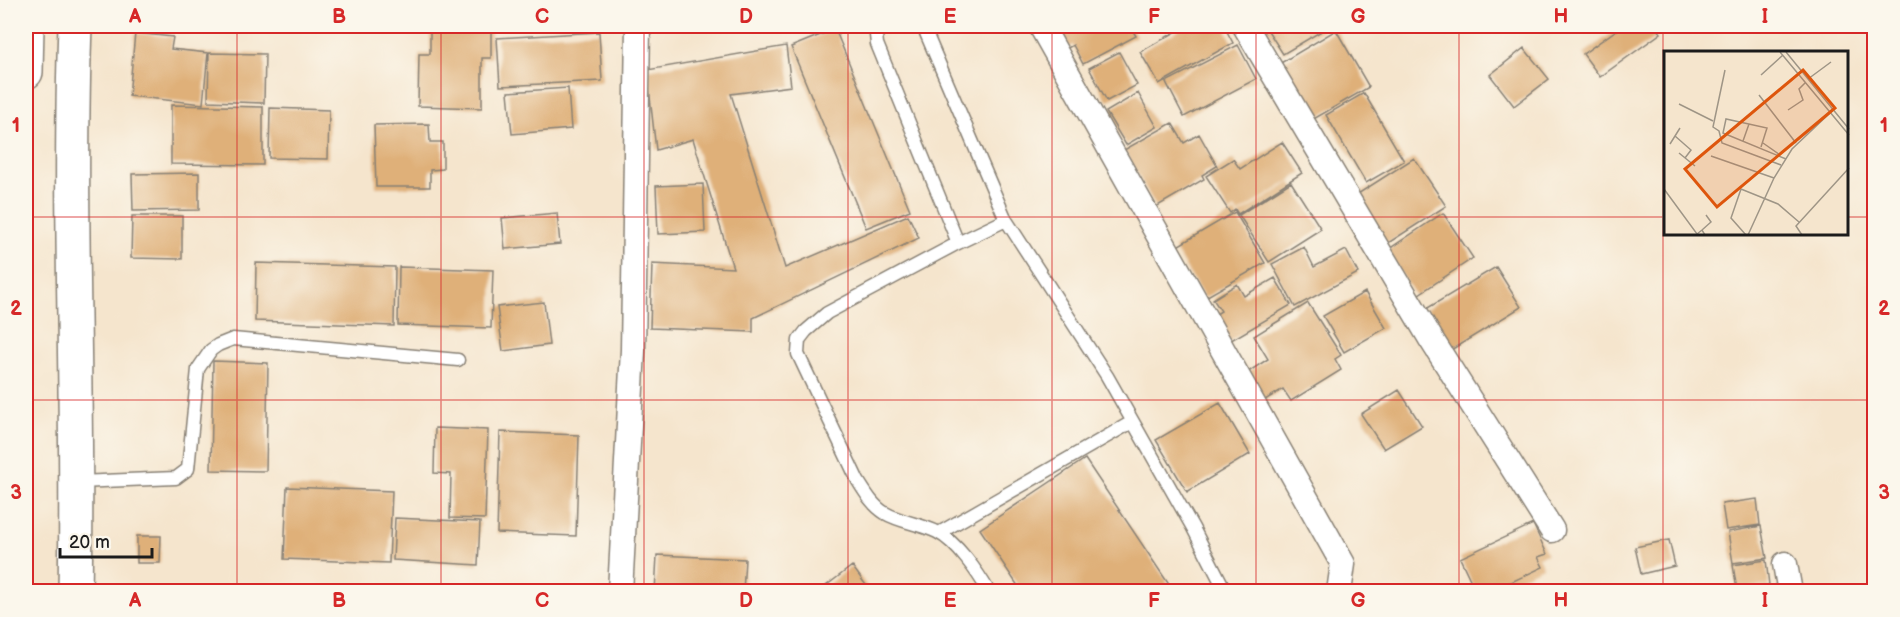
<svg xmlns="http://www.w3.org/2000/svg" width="1900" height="617" viewBox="0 0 1900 617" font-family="'Balsamiq Sans',sans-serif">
<rect width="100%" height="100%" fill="#fbf7ec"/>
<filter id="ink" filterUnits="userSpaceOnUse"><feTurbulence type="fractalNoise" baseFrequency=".0167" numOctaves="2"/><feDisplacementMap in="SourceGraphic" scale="12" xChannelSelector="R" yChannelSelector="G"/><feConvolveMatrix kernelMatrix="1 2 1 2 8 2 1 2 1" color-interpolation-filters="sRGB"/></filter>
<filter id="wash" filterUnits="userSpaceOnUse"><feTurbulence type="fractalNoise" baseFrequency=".008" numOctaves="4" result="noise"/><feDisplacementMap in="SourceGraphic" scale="24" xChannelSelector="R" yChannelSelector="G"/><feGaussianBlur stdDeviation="1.35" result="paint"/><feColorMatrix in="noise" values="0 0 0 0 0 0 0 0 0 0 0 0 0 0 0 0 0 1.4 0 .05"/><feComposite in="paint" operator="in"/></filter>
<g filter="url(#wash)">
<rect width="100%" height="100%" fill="#f5e5cd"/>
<g id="blocks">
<path fill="#dfb079" d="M1051,26H1130L1136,36L1083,64L1073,45L1064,50Z
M1186,26H1224L1233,43L1159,84L1140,52Z
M1265,26H1330L1283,54Z
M1622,26H1656L1661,33L1600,77L1583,54Z
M430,27L491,28V58H482V108L418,106L419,54H430Z
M835,29L910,210L866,228L791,47Z
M1336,30L1369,87L1312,120L1279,64Z
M599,32L602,81L500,86L497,38Z
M135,33L173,37L171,49L208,53L203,104L129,96Z
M1238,45L1256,79L1184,117L1166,82Z
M786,46L791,86L731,94L785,268L908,215L919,238L753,318V332L650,328L652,264L733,268L693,139L656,150L647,70Z
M1524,48L1549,79L1514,106L1490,75Z
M1119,52L1137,85L1107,101L1089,68Z
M209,53L265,54L264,103L208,101Z
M568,88L571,129L512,134L508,92Z
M1138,93L1157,127L1126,145L1106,112Z
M1364,93L1404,161L1366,183L1326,115Z
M171,105L263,107V165L171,164Z
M270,108L329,110L328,159L269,158Z
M1172,123L1184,143L1199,134L1217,166L1202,175L1204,179L1156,207L1124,150Z
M429,124L430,142H443V169L430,170V187H376L374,125Z
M1282,142L1302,173L1238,214L1235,209L1230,213L1206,176L1233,159L1240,169Z
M1414,158L1446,206L1385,245L1353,197Z
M199,173V210L133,211L132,174Z
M1291,182L1321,229L1269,262L1239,215Z
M703,184L705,232L658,234L656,186Z
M1235,212L1265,263L1204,298L1174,248Z
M557,213L560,244L505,249L502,218Z
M1443,213L1473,258L1416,296L1386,251Z
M132,216H182V259L131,258Z
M1304,247L1314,267L1346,250L1358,273L1295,307L1272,264Z
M256,263L395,267L394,326L255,321Z
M399,267L493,270L491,328L398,325Z
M1496,267L1521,307L1451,350L1426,309Z
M1275,278L1291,305L1228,342L1213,316L1221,311L1213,299L1237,284L1244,296Z
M1365,292L1386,328L1344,352L1323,316Z
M544,302L549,345L503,351L497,307Z
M1308,303L1341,355L1335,359L1341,370L1291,401L1283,389L1262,402L1245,374L1268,359L1254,336Z
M213,361L268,363L266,471L211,470Z
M1399,390L1422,426L1384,449L1361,414Z
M1220,403L1250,454L1187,492L1156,440Z
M435,428L488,430L485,519L450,518L451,474L434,473Z
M500,432L579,435L576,536L497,533Z
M1085,459L1174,592H1022L980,529Z
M287,487L392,491L389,563L284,559Z
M1757,499L1760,525L1726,530L1722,504Z
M395,518L480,522L478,565L393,560Z
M1533,524L1547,554L1538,557L1543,567L1509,583L1514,592H1476L1460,558Z
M1761,526L1767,558L1733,563L1728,532Z
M137,536H161L160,563H137Z
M1669,540L1675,566L1641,574L1635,547Z
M657,555L745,559L743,592H655Z
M1766,560L1769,585L1737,590L1733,565Z
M852,566L871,592H818Z
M1769,586L1770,592H1742V590Z"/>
</g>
</g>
<g filter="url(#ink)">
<use href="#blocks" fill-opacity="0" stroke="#888074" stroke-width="1.5"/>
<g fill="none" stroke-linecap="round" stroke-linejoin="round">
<g stroke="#888074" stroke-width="15">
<path id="lane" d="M875,26L877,44L958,243
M923,26L1006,220L1107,376L1193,528L1226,592
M78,482L176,478L188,469L198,369L211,350L218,345L233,339L458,360
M939,533L1132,422
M989,592C978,573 957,542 937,532C921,524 900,522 885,513C873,506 865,492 858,481L798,354L799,340L806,331L827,313L958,243L1006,220"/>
</g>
<g stroke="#888074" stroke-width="27">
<path id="street" d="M1041,26L1343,564L1339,592
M1245,26L1431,339L1552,530
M1785,564L1790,592
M620,592L633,350L638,26"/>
</g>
<g stroke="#888074" stroke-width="36">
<path id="highway" d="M26,72L27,26
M75,592C79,403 68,214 75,26"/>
</g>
<use href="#lane" stroke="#fff" stroke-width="12"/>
<use href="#street" stroke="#fff" stroke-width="24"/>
<use href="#highway" stroke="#fff" stroke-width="33"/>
</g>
</g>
<path fill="none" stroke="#d62828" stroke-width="1.5" stroke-opacity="0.55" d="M237,26V592M441,26V592M644,26V592M848,26V592M1052,26V592M1256,26V592M1459,26V592M1663,26V592M26,217H1666M1848,217H1874M26,400H1874"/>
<g transform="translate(1664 51)">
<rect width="184" height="184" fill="#f5e5cd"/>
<path fill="none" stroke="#9e9586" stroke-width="1.5" d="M116,1L185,84M122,1L185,78M61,19L49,76L55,80L58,92L117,114M97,24L119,4M144,28L167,11M95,44L132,92M15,53L49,70M124,59L139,49L135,38L141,32M11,85L27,99L21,107M79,90L85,73M99,92L116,104M6,93L16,77M97,96L103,77L62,68L59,82L122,108M15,102L31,115M47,105L110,127M0,138L33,183L38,179L41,184M38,179L47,171L42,164M82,184L67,167L77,138L114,153L135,171M84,184L110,127L128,98L166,62M138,184L132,175L185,117"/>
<path fill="#de560d" fill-opacity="0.15" stroke="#de560d" stroke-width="3" d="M139,19L171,57L53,156L21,118Z"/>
<rect width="184" height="184" fill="none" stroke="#1c1c1c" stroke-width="3"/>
</g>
<rect width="1900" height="617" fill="none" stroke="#fbf7ec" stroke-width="66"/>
<path d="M60 548v9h92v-9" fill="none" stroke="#1c1c1c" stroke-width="3"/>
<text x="69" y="548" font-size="18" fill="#1c1c1c" stroke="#fbf7ec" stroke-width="4.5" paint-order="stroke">20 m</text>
<rect x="33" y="33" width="1834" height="551" fill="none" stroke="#d62828" stroke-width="2"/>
<g font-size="20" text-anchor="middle" font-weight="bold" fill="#d62828">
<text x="135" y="23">A</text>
<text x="339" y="23">B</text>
<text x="542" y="23">C</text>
<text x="746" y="23">D</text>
<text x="950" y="23">E</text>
<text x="1154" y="23">F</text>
<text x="1358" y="23">G</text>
<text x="1561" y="23">H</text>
<text x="1765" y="23">I</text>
<text x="16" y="132">1</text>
<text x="1884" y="132">1</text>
<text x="16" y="315">2</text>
<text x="1884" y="315">2</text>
<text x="16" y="499">3</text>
<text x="1884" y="499">3</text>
<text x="135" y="607">A</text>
<text x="339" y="607">B</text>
<text x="542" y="607">C</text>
<text x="746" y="607">D</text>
<text x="950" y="607">E</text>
<text x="1154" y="607">F</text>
<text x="1358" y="607">G</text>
<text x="1561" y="607">H</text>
<text x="1765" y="607">I</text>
</g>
</svg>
